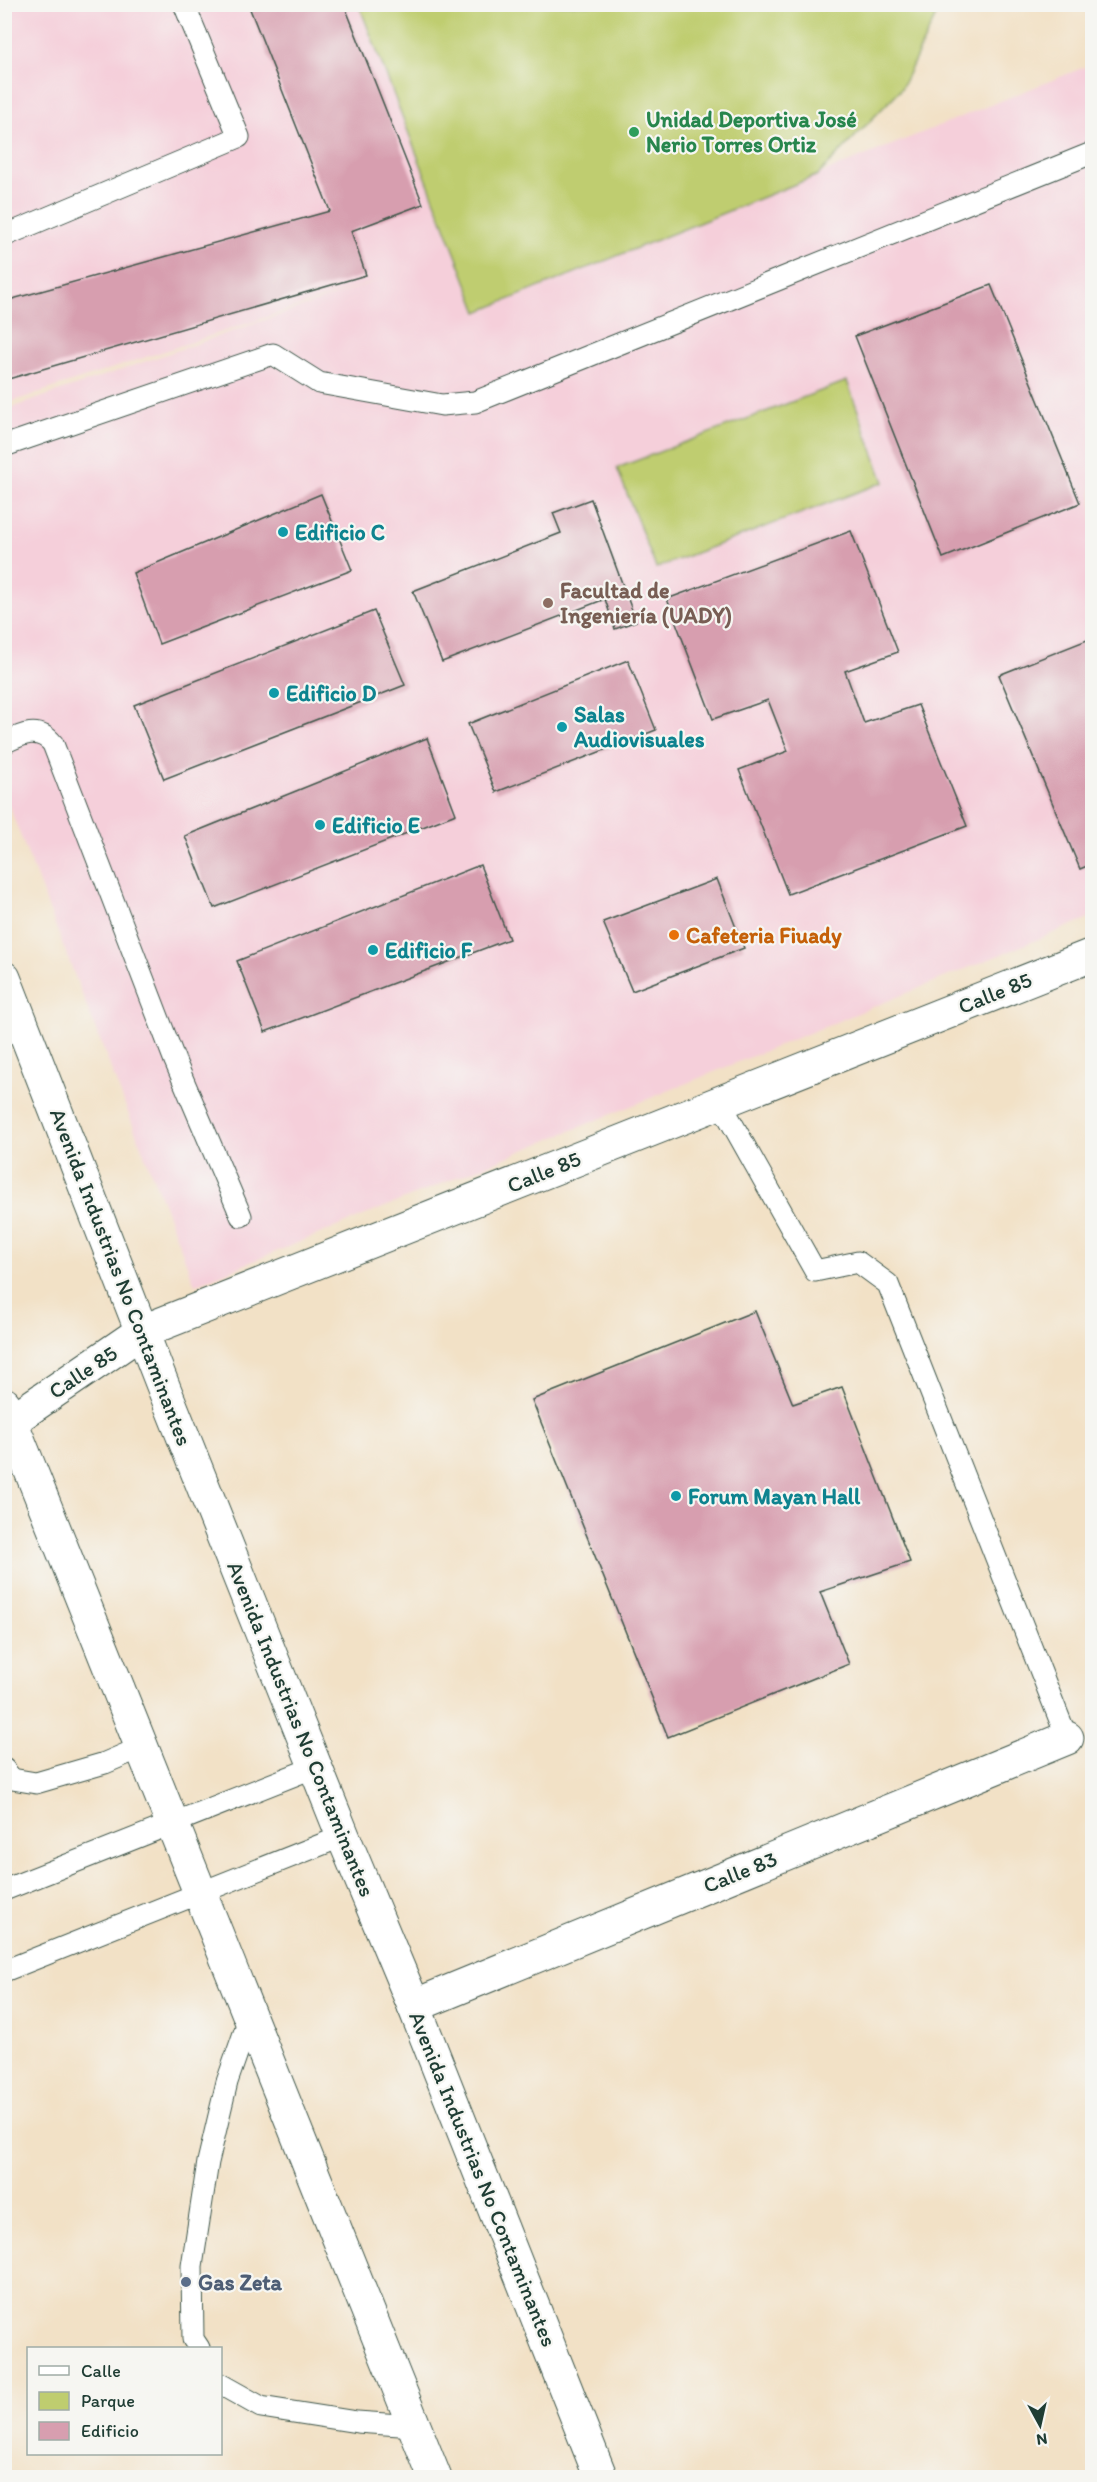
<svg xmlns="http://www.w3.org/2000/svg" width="1097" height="2482" viewBox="0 0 1097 2482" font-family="Itim,sans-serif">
<rect width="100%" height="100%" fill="#f6f6f2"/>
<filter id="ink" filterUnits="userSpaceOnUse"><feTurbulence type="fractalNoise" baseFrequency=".0167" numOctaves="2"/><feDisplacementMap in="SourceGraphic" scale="12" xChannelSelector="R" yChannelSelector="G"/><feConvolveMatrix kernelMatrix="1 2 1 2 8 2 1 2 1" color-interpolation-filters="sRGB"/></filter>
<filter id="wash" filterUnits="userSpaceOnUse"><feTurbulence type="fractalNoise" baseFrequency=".008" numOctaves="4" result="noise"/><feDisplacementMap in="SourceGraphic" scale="24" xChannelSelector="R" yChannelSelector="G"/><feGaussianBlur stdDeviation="1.35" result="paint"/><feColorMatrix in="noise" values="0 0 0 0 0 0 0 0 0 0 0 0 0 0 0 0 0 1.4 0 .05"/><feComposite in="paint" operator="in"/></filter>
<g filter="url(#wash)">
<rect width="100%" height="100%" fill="#f2e1c6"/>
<path fill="#f5cfda" d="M5,5H359L478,312L1092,64V917L195,1285L5,796V410L388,277L5,404Z"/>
<path fill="#bfcd6f" stroke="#6f8552" stroke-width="1.5" d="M359,5H941L901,89L818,175L478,312Z
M847,381L884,482L656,568L617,468Z"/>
<g id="blocks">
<path fill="#d79eaf" d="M248,4H344L423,204L351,231L366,275L5,380V301L330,211Z
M991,285L1080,503L943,558L855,336Z
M321,494L352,570L159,644L133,573Z
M591,499L636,621L615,629L605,599L442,662L413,591L561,533L553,513Z
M851,531L898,652L845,671L864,723L918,705L967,826L788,894L739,770L788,751L768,700L713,719L667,599Z
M374,611L405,685L164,779L134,705Z
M1092,638V864L1080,869L999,675Z
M628,660L656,730L496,792L468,724Z
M427,738L456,814L214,908L185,836Z
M480,865L509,939L265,1032L237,961Z
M717,879L744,948L632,991L603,922Z
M755,1311L793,1404L842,1387L910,1562L820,1592L849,1664L668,1737L532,1400Z"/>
</g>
</g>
<g filter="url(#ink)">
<use href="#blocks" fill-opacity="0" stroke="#3f564a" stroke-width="1.5"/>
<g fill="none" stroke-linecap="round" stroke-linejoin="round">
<g stroke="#3f564a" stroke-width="23">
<path id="service" d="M4,236L239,137L184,4
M4,446L273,354L319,383L442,405L475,402L1092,153
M4,743C22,734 39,726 53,744L175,1061L241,1216
M720,1102L815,1271L858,1262L888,1284L1067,1738
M4,1769L12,1779L36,1783L105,1763L142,1747
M4,1890L315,1767
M4,1971L343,1836
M199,2348L193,2339L192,2266L208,2162L227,2082L250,2016
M220,2384L261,2407L357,2422L414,2426"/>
</g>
<g stroke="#3f564a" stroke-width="35">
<path id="minor" d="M11,1421L141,1332L1092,955
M414,2006L1067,1738"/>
</g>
<g stroke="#3f564a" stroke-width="35">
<path id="secondary" d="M4,978L165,1391L343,1836L414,2006L601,2478
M4,1404L435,2478"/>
</g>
<use href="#service" stroke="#fff" stroke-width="21"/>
<use href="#minor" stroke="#fff" stroke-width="33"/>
<use href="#secondary" stroke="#fff" stroke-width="33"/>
</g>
</g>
<circle fill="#2e9e5b" stroke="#f6f6f2" stroke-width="2" cx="634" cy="132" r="6"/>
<g fill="#0f9aa8" stroke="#f6f6f2" stroke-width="2">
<circle cx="283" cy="532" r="6"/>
<circle cx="274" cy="693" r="6"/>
<circle cx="562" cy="727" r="6"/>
<circle cx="320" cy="825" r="6"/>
<circle cx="373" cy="950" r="6"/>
<circle cx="676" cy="1496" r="6"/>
</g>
<circle fill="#8d6e63" stroke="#f6f6f2" stroke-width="2" cx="548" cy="603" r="6"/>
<circle fill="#e8710a" stroke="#f6f6f2" stroke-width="2" cx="674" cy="935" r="6"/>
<circle fill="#5c6f8a" stroke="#f6f6f2" stroke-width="2" cx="186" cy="2282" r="6"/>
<g text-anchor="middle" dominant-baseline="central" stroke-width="4.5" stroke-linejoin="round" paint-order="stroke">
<g font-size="22" font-weight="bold" fill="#27864d" stroke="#f6f6f2" text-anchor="start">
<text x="646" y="119">Unidad Deportiva José<tspan x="646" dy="25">Nerio Torres Ortiz</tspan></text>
</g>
<g font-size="22" font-weight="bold" fill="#0d838f" stroke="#f6f6f2" text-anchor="start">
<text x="295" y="532">Edificio C</text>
<text x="286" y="693">Edificio D</text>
<text x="574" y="714">Salas<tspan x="574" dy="25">Audiovisuales</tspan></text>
<text x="332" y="825">Edificio E</text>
<text x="385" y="950">Edificio F</text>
<text x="688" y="1496">Forum Mayan Hall</text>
</g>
<g font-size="22" font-weight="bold" fill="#785e54" stroke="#f6f6f2" text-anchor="start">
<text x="560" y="590">Facultad de<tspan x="560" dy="25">Ingeniería (UADY)</tspan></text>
</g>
<g font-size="22" font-weight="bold" fill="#c56008" stroke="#f6f6f2" text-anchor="start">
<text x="686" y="935">Cafeteria Fiuady</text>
</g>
<g font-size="22" fill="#1f3d34" stroke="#f6f6f2">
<text transform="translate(995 993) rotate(-22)">Calle 85</text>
<text transform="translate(544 1172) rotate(-22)">Calle 85</text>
<text transform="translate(121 1277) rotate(69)">Avenida Industrias No Contaminantes</text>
<text transform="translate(83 1372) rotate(-34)">Calle 85</text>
<text transform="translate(301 1729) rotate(68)">Avenida Industrias No Contaminantes</text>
<text transform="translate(740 1872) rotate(-22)">Calle 83</text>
<text transform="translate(483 2179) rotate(68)">Avenida Industrias No Contaminantes</text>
</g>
<g font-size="22" font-weight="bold" fill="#4e5e75" stroke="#f6f6f2" text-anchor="start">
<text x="198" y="2282">Gas Zeta</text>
</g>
</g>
<rect width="1097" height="2482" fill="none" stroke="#f6f6f2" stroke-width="24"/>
<rect x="27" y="2347" width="195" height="108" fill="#f6f6f2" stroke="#a0aca6" stroke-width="1.5"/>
<rect x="39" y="2366" width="30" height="9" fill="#ffffff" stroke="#a0aca6" stroke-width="1.5"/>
<text x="81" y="2377" font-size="18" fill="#1f3d34">Calle</text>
<rect x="39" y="2392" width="30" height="18" fill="#bfcd6f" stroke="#a0aca6" stroke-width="1.5"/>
<text x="81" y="2407" font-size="18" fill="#1f3d34">Parque</text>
<rect x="39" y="2422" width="30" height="18" fill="#d79eaf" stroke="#a0aca6" stroke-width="1.5"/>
<text x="81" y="2437" font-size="18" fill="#1f3d34">Edificio</text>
<g transform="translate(1040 2425) rotate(172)" stroke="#f6f6f2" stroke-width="4.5" paint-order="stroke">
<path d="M0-4.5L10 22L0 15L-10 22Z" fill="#1f3d34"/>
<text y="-9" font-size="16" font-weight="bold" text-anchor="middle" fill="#1f3d34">N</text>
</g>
</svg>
